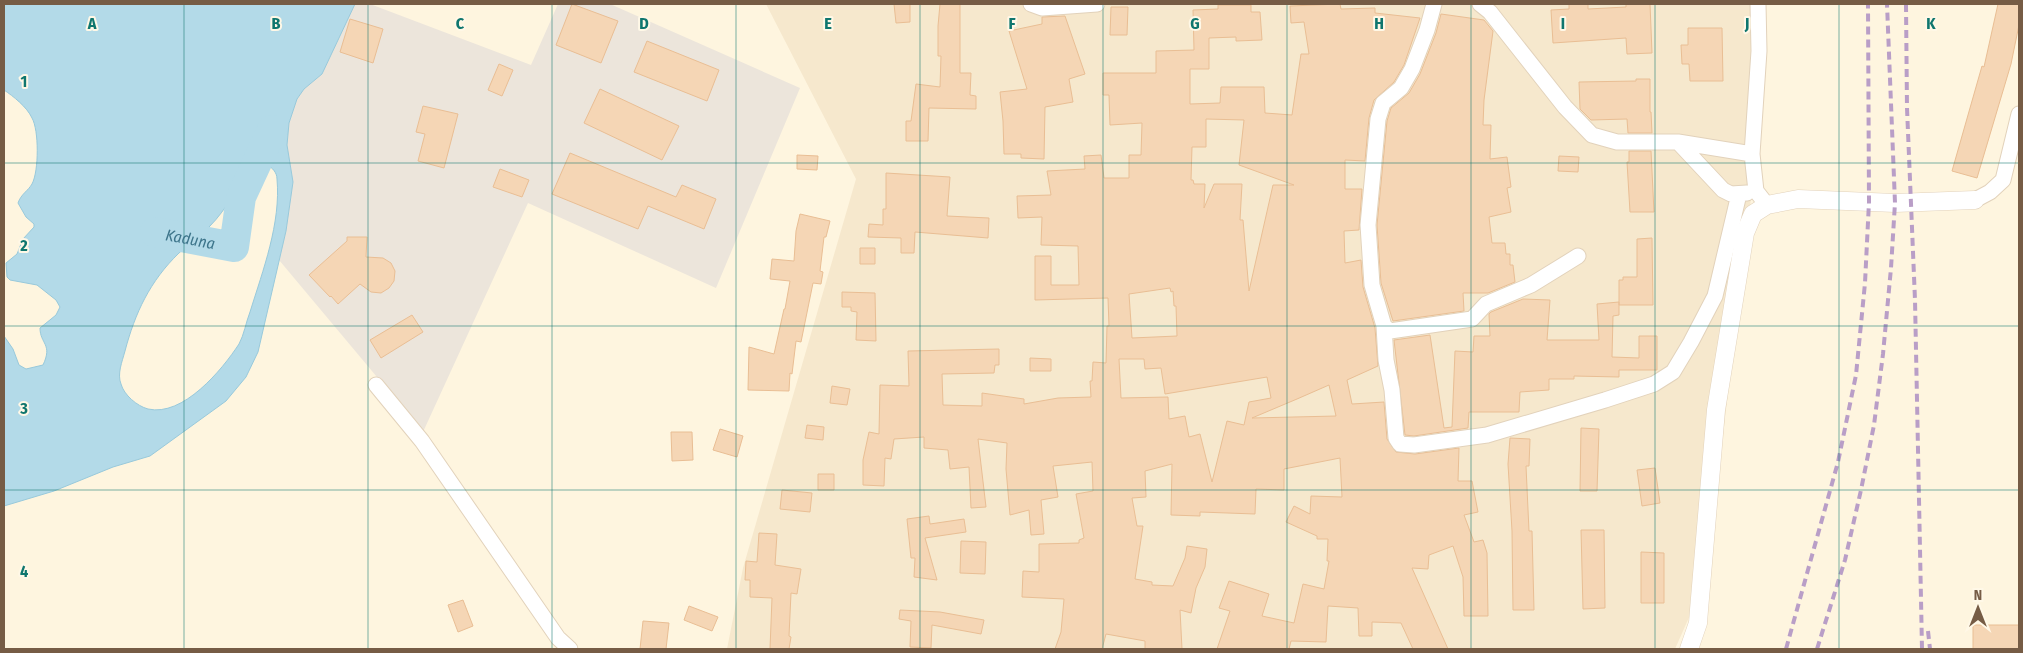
<svg xmlns="http://www.w3.org/2000/svg" width="2023" height="653" viewBox="0 0 2023 653" font-family="'Fira Sans Condensed',sans-serif">
<rect width="100%" height="100%" fill="#fef5df"/>
<path fill="#f6e8cd" d="M766,4H1757L1762,105L1706,579L1675,649H727L743,568L856,179Z"/>
<path fill="#ece5db" d="M355,4H370L531,65L558,4H610L800,88L716,288L528,203L423,432L279,260L286,231L293,182L287,145L289,123L297,99L304,89L322,74Z"/>
<path fill="#b3dae8" stroke="#98c9db" fill-rule="evenodd" d="M4,4H355L322,74L304,89L297,99L289,123L287,145L293,182L286,231L258,352L246,377L226,401L150,456L113,467L54,491L4,506V336L13,349L19,365L26,369L43,365C53,344 40,344 40,328L56,315L60,307L56,300L37,285L10,280L7,277L6,263L17,254L23,239L34,227V224L26,217L18,203C21,194 28,191 32,184C39,171 39,130 32,118C27,107 13,96 4,90ZM267,164C272,168 277,172 277,179C281,223 263,270 250,312C246,322 244,335 239,344C222,370 183,417 148,409C137,406 124,395 121,384C117,374 122,362 125,351C135,313 150,281 179,253C189,244 201,236 210,226C218,218 225,208 231,199C244,180 241,171 267,164Z"/>
<g fill="none" stroke-linecap="round" stroke-linejoin="round">
<path stroke="#b3dae8" stroke-width="30" id="s1" d="M155,232L234,247L241,197L272,130"/>
</g>
<path fill="#f5d6b5" stroke="#e9be94" fill-rule="evenodd" d="M572,4L618,21L601,63L556,45Z
M894,4H910V22L896,23Z
M940,4H960V73H971L970,95L976,96V109L929,108L928,141H906V121H911L916,84L940,87L941,56H938V26Z
M1340,4L1341,9L1375,8V13L1420,18L1404,65L1394,82L1374,100L1369,118L1365,161L1345,160V189H1362L1359,230L1344,231L1345,263L1361,260L1363,287L1375,328L1378,366L1347,380L1352,404L1384,402L1387,439L1396,452L1415,454L1459,448L1458,481H1472L1478,512L1464,515L1474,542L1483,540L1487,553L1488,616H1464L1463,577L1453,546L1429,555L1428,569L1412,568L1448,649H1413L1401,623L1372,622V636H1359L1358,608L1328,606L1326,642L1291,641L1289,649H1217L1230,611L1219,608L1229,581L1269,594L1262,616L1294,623L1303,584L1324,589L1329,561H1327L1328,539H1317V536L1286,522L1294,506L1310,514L1311,496L1342,497L1340,458L1284,469V490L1256,489L1255,514L1200,512V516L1171,515L1172,464L1145,471L1146,497L1132,498L1137,526H1143L1135,579L1152,582V585L1173,586L1185,558L1187,546L1207,549L1205,567L1196,588L1191,613L1180,610L1182,649H1145V641L1106,634L1102,649H1055L1061,632L1064,599L1022,597L1023,571L1039,572V544L1079,543V540L1084,538L1076,494L1093,491L1092,462L1053,466L1058,497L1041,500L1044,534L1031,535L1029,510L1010,515L1006,469L1007,443L978,439L986,507L971,508L969,467L950,469L948,450L924,448V437L894,439L891,459L885,458L884,486L863,485V460L869,432L879,434L880,385L909,386L908,351L999,349V365H995L994,373L942,374L943,405L982,406V393L1024,399V404L1058,398L1091,397L1090,381H1092L1093,362L1106,363L1107,326H1109L1108,298L1035,300V256H1051V285H1079L1078,246L1041,245L1042,217L1018,218L1017,196L1051,195L1047,171L1085,169L1084,156L1101,155L1104,178H1129V155H1141L1142,123L1110,125L1109,95H1103V73H1156V51L1194,50L1193,10L1218,9V5H1251V12H1260L1262,40L1236,41V37L1209,38V69H1190V104L1220,103L1221,87H1264L1265,113L1292,115L1301,54H1309L1304,22L1291,23L1290,6ZM1206,119L1244,120L1239,165L1294,185H1273L1249,291L1243,220H1240L1242,184H1214L1204,208L1205,184H1194L1193,180H1191L1192,147H1206ZM1170,288L1171,292L1173,291L1174,306H1176L1177,336L1132,338L1129,294ZM1119,359H1144L1145,369L1161,368L1165,394L1267,377L1271,398L1249,402L1244,425L1227,421L1212,482L1200,434L1189,437L1185,416L1169,419L1168,397L1121,398ZM1329,385L1336,416L1252,418L1297,399Z
M1569,4H1588V9L1626,7V4H1650L1652,53L1627,54L1626,38L1553,43L1551,10L1569,9Z
M1998,4H2019V25L2011,64L1977,178L1952,171L1982,66L1984,67Z
M1111,7H1128L1127,35H1110Z
M1441,14L1484,20L1493,31L1484,100L1483,125H1491L1490,159L1507,157L1511,187L1507,188L1511,212L1489,217L1492,243H1505L1506,254H1510V265H1513L1515,282L1488,293H1463L1464,311L1393,321L1381,283L1377,225L1387,121L1391,108L1409,93L1420,74L1436,33Z
M1065,16L1085,74L1069,79L1073,102L1045,107L1044,159L1021,158V154H1004L1003,121L1000,92L1027,89L1009,31L1042,24V17Z
M350,19L383,29L373,63L340,52Z
M1688,28H1722L1723,81H1690L1689,64H1682L1681,45H1688Z
M647,41L719,70L707,101L634,72Z
M499,64L513,70L502,96L488,90Z
M1636,79H1650V112H1651L1652,133H1628L1627,119L1591,120L1580,109L1579,82L1636,81Z
M600,89L679,126L662,160L584,123Z
M423,106L458,114L444,168L418,161L425,134L416,132Z
M1629,151H1651L1654,212H1630L1627,162H1629Z
M570,153L676,197L682,185L716,199L704,229L648,206L638,229L552,194Z
M797,155L818,156L817,170L797,169Z
M1559,156L1579,157L1578,172L1558,171Z
M500,169L529,180L522,197L493,187Z
M886,173L950,177L947,216L989,218L988,238L915,232L914,253H901V238L868,237L869,224L883,225V209H886Z
M800,214L830,221L826,237H824L820,271L823,272L821,284L813,283L801,342L796,341L792,374L790,373L789,391L748,390L749,347L774,354L784,309H785L790,281L770,279L772,259L794,261L796,231Z
M347,237H367L366,257L383,258L391,263L395,271L394,281L389,288L381,293L371,292L360,284L338,304L331,296L330,297L309,275L347,241Z
M1652,238L1653,305H1619V280H1623V277H1637V239Z
M860,248H875V264H860Z
M842,292L875,293L876,341L856,340L857,312L851,311V307H842Z
M1523,299L1550,300L1547,340H1599L1597,304L1619,302V315L1613,316L1612,357L1639,358V336H1657V370H1619V377L1574,376V379H1549V390L1520,392L1519,412H1469L1468,428L1414,436L1405,435L1394,340L1430,335L1444,428L1452,427L1455,351L1473,352L1474,336H1490L1489,314L1491,312Z
M412,315L423,332L381,358L370,340Z
M1030,358L1051,359V371H1030Z
M832,386L850,389L847,405L830,403Z
M807,425L824,427L823,440L805,438Z
M1581,428L1599,429L1597,491H1580Z
M720,429L743,436L737,457L713,450Z
M671,432H692L693,460L672,461Z
M1510,438L1530,439L1529,466H1526L1529,531H1532L1534,610H1513L1512,531L1508,464Z
M1655,468L1660,503L1642,506L1637,470Z
M818,474H834V490H818Z
M782,490L812,493L810,512L780,509Z
M929,516L930,524L964,519L966,532L925,538L937,580L914,577L915,558H911L907,519Z
M1581,530H1604L1605,608L1583,609Z
M759,533L777,534L775,565L801,569L797,594L791,593L789,636L791,637L789,649H770L772,598L750,597V580H745L746,561L757,562Z
M961,541L986,542L985,574L960,573Z
M1641,552L1664,553V603H1641Z
M463,600L473,626L458,632L448,605Z
M689,606L718,617L712,631L684,620Z
M900,610L940,612L984,620L981,634L932,625L931,648L910,647L911,621L899,619Z
M643,621L669,623L666,649H640Z
M1973,625H2019V649H1973Z"/>
<g fill="none" stroke-linecap="round" stroke-linejoin="round">
<g stroke="#e2d2bb" stroke-width="17">
<path id="minor" d="M1031,4L1042,8L1097,4
M1434,4L1427,30L1412,69L1401,88L1383,103L1378,119L1368,225L1372,285L1384,326L1386,360L1392,390L1396,438L1400,444L1414,445L1487,435L1605,400L1654,384L1673,372L1691,342L1715,296L1739,194
M1480,4L1490,12L1565,107L1592,135L1617,142H1678L1752,154
M1758,4L1759,51L1752,154L1756,191L1767,205
M1678,142L1723,190L1731,194L1747,193
M1975,200L1990,192L2003,180L2019,114
M1384,326L1390,331L1472,319L1486,304L1531,285L1578,256
M376,385L422,441L558,638L570,649"/>
</g>
<g stroke="#e2d2bb" stroke-width="19">
<path id="tertiary" d="M1689,649L1698,623L1699,610L1716,410L1745,233L1753,214L1767,205L1798,199L1895,203L1975,200"/>
</g>
<use href="#minor" stroke="#fff" stroke-width="15"/>
<use href="#tertiary" stroke="#fff" stroke-width="18"/>
<path stroke="#b99ec7" stroke-width="4" stroke-dasharray="8 5" stroke-linecap="butt" d="M1906,4L1907,108L1915,300L1922,649
M1928,631L1930,649
M1786,649L1838,462L1856,375L1865,283L1869,202L1868,4
M1817,649L1845,560L1861,490L1874,425L1883,354L1891,268L1895,203L1887,4"/>
</g>
<path fill="none" stroke="#0f766e" stroke-width="1" stroke-opacity="0.55" d="M184,4V649M368,4V649M552,4V649M736,4V649M920,4V649M1103,4V649M1287,4V649M1471,4V649M1655,4V649M1839,4V649M4,163H2019M4,326H2019M4,490H2019"/>
<g text-anchor="middle" dominant-baseline="central" stroke-width="4" stroke-linejoin="round" paint-order="stroke">
<g font-size="16" font-style="italic" fill="#3d758b" stroke="#fff8e7">
<text stroke="none"><textPath href="#s1" startOffset="36">Kaduna</textPath></text>
</g>
</g>
<g font-size="16" text-anchor="middle" font-weight="bold" fill="#0f766e" stroke="#fff8e7" stroke-width="4" stroke-linejoin="round" paint-order="stroke">
<text x="92" y="29">A</text>
<text x="276" y="29">B</text>
<text x="460" y="29">C</text>
<text x="644" y="29">D</text>
<text x="828" y="29">E</text>
<text x="1012" y="29">F</text>
<text x="1195" y="29">G</text>
<text x="1379" y="29">H</text>
<text x="1563" y="29">I</text>
<text x="1747" y="29">J</text>
<text x="1931" y="29">K</text>
<text x="24" y="87">1</text>
<text x="24" y="251">2</text>
<text x="24" y="414">3</text>
<text x="24" y="577">4</text>
</g>
<rect width="2023" height="653" fill="none" stroke="#765c45" stroke-width="10"/>
<g transform="translate(1978 608)" stroke="#fff8e7" stroke-width="4" paint-order="stroke">
<path d="M0-4L9 19L0 12L-9 19Z" fill="#765c45"/>
<text y="-8" font-size="14" font-weight="bold" text-anchor="middle" fill="#765c45">N</text>
</g>
</svg>
